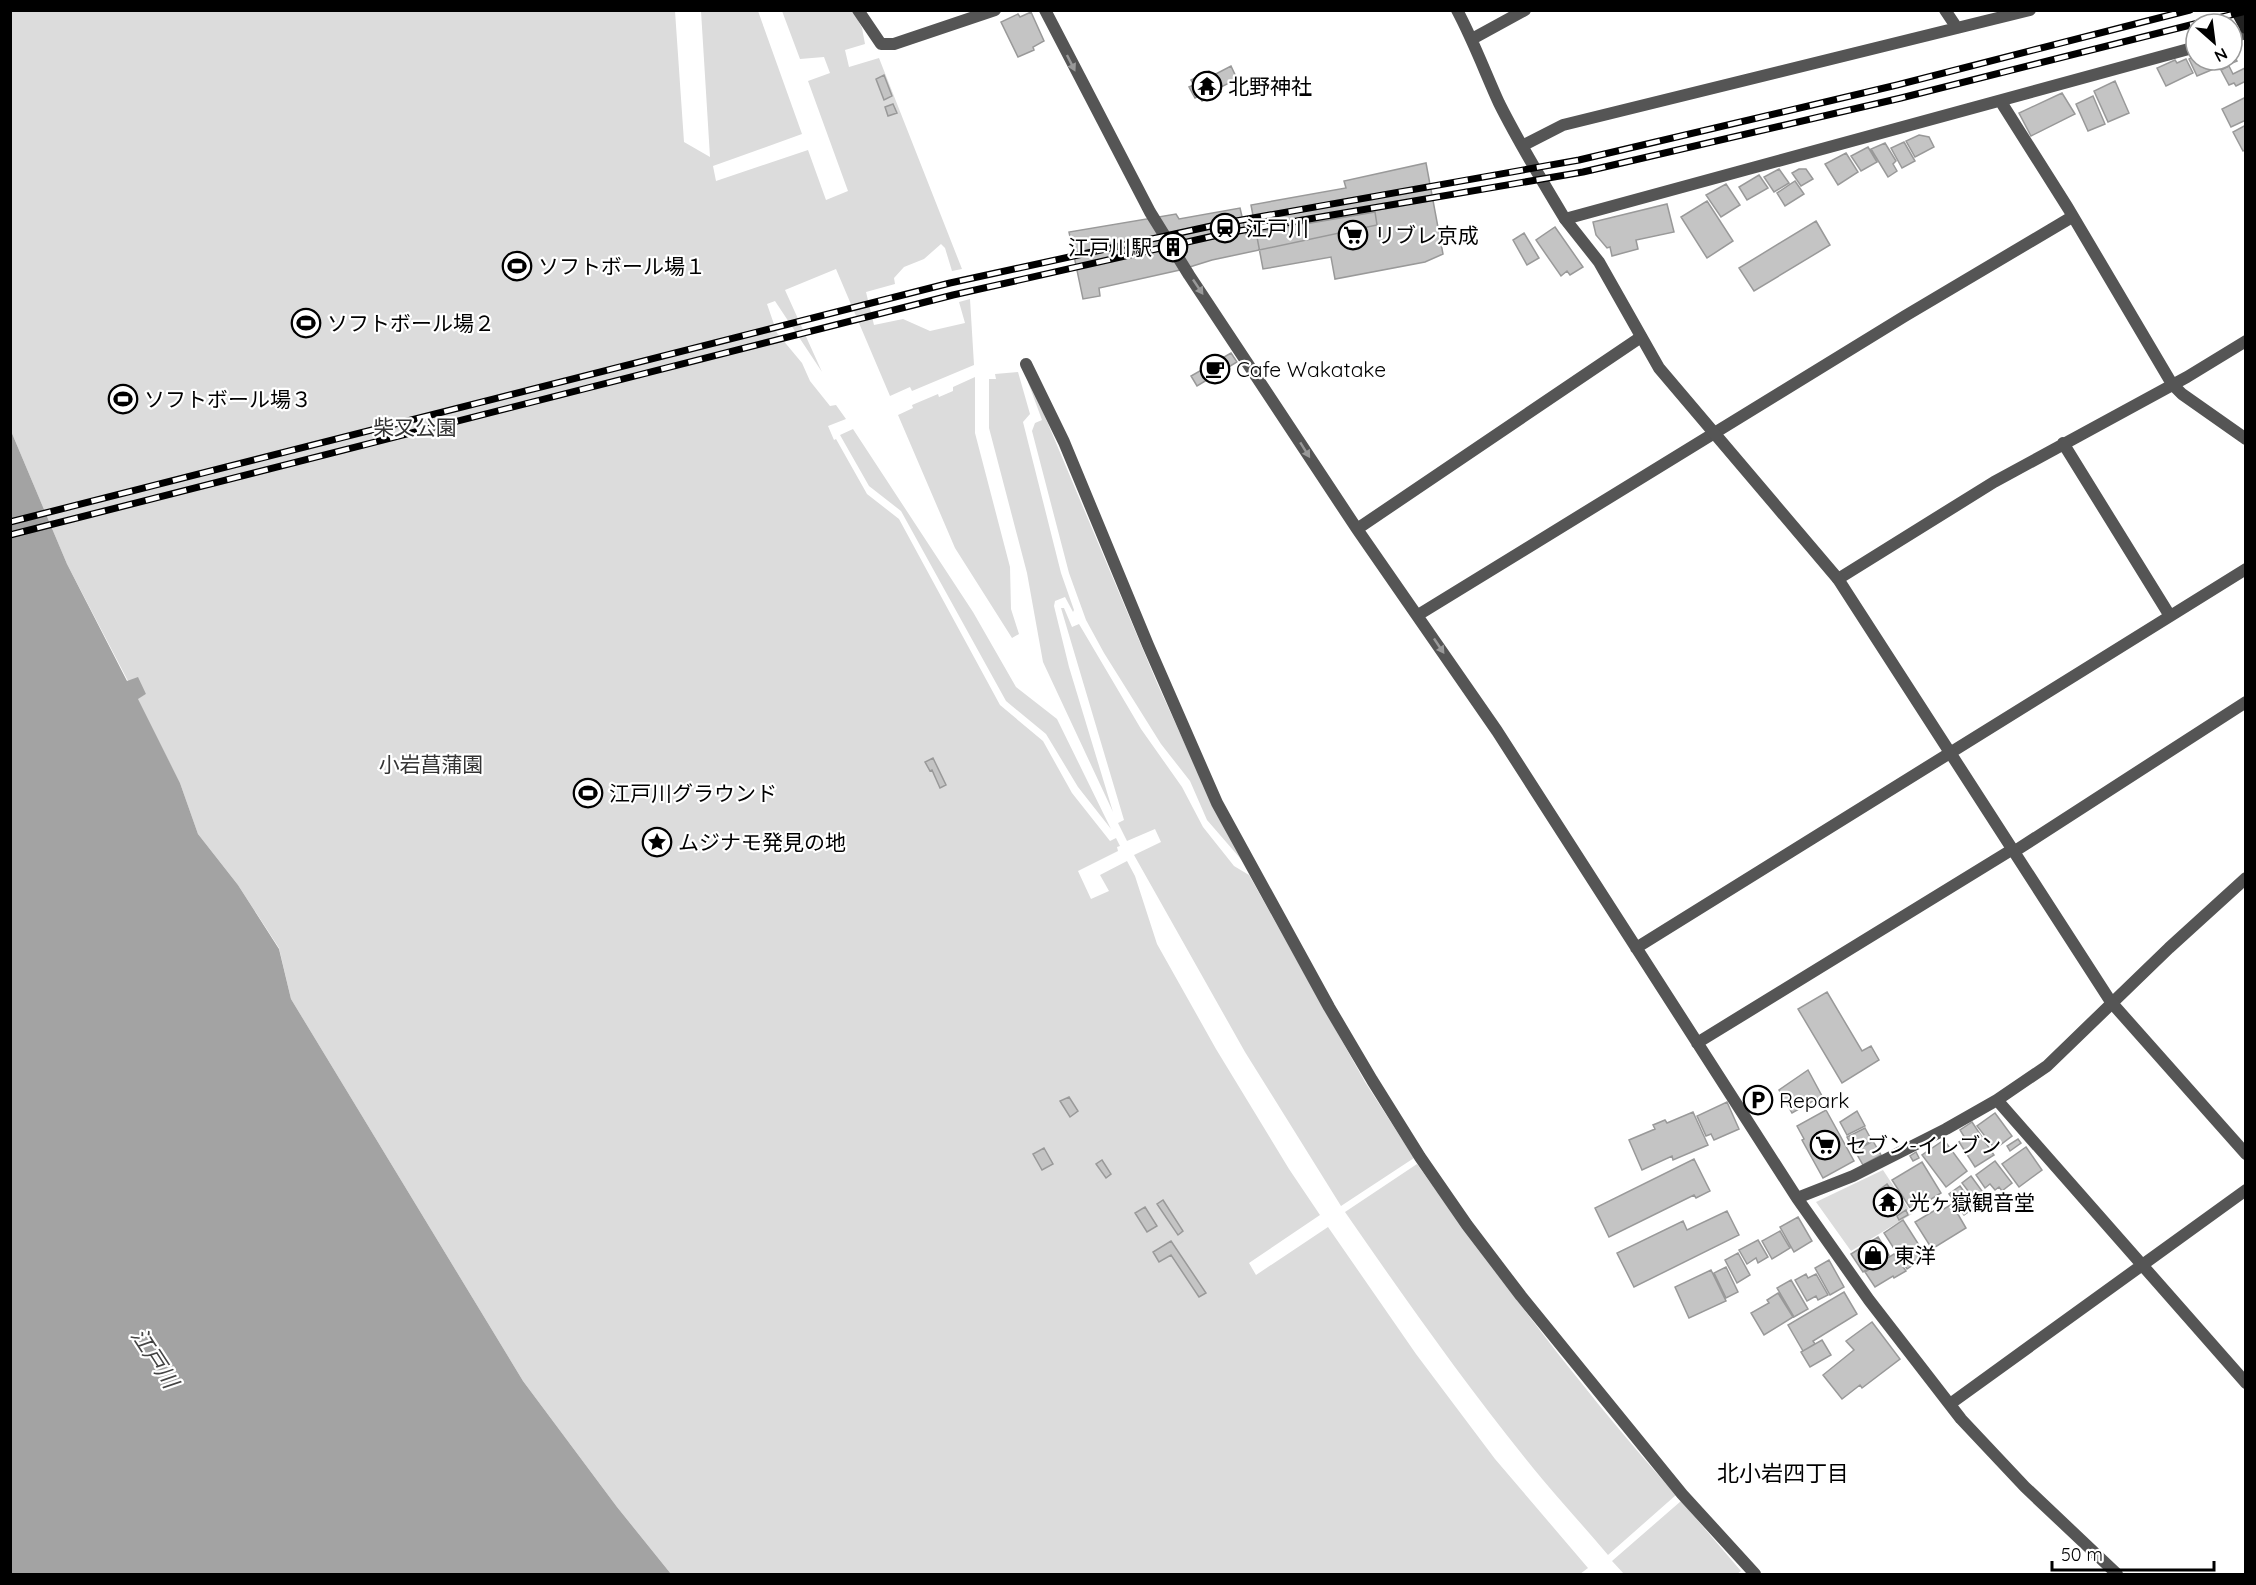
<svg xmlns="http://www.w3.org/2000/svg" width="2256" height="1585" viewBox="0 0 2256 1585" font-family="Quicksand,'Noto Sans JP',sans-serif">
<rect width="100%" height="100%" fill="#fff"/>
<path fill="#dcdcdc" d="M10,11H675L684,142L710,157L701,11H758L802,134L713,166L716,181L808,150L826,200L848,191L808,81L830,73L824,57L800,59L782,11H853L862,28L865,44L845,50L849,67L879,58L962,269L952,271L945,248L941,244L924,259L904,267L894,278L895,284L866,292L874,325L903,319L930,331L965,323L959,302L970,299L974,365L912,391L910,387L890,396L836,269L785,290L822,372L775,301L767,304L777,333L802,363L810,381L830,406L836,405L846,419L828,426L834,440L836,439L867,494L899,519L1000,705L1043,741L1072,793L1110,841L1116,838L1120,846L1117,847L1118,851L1078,871L1091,899L1109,891L1100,875L1127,861L1135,876L1157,944L1216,1049L1289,1169L1320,1215L1249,1263L1256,1275L1328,1227L1416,1354L1495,1459L1588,1568L1580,1574H671L617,1507L523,1381L291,999L279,948L238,885L198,834L180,783L137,699L146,694L128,681L67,564L11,431Z
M1018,372L1030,414L1023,422L1061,573L1074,610L1073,612L1065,597L1055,601L1054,606L1069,667L1113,812L1043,662L1027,573L989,428V379H996L995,374Z
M975,377V433L1010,567L1011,609L1019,634L1012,638L955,548L898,415L913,408L912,405L938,394L939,397L953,391V387Z
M1030,381L1157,683L1205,788L1246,865L1207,820L1190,781L1161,744L1104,653L1086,620L1069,573L1032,431L1035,423L1042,420L1028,382Z
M853,429L973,612L1016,687L1057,719L1111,829L1078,787L1046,734L1006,701L901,511L869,486L840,435Z
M1061,608H1064L1072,627L1079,624L1141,729L1182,787L1203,827L1234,866L1249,875L1365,1082L1414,1158L1341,1206L1245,1052L1134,855L1161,842L1155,829L1127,841L1118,823L1124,820Z
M1417,1164C1499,1278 1582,1390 1676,1495L1608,1555C1587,1530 1564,1505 1543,1480C1472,1394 1408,1303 1345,1212Z
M1883,1170L1912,1214L1851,1251L1816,1202Z
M1681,1501L1741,1571L1737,1574H1624L1612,1561Z"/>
<path fill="#a3a3a3" d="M11,431L67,564L127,681L138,677L146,694L138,699L180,783L198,834L238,885L279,949L291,999L523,1381L617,1507L671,1574H11Z"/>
<path fill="#c4c4c4" stroke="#999" stroke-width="1.5" d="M1031,12L1044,41L1033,47L1034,50L1018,57L1001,22L1018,14L1020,17Z
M2232,50L2237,61L2219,68L2215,60H2232Z
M2196,55V60H2213L2216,68L2197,76L2189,59Z
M2186,59L2193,73L2166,86L2157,68L2175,60L2177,63Z
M1231,66L1237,79L1219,88L1221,92L1202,101L1199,96L1195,98L1189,87L1194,85L1191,80L1209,71L1212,76Z
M2229,66L2233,74L2245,68L2246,81L2236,86L2234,83L2229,85L2221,70Z
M884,75L892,96L884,100L876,79Z
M2115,81L2129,113L2108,122L2094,91Z
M2062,93L2075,114L2031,136L2019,113Z
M2093,96L2105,124L2088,131L2076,104Z
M2246,97V120L2231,127L2222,109Z
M893,104L897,113L888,116L885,107Z
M2246,125V149L2243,151L2233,132Z
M1919,135L1929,137L1934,147L1915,157L1906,141Z
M1904,142L1915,161L1902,168L1891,148Z
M1885,143L1896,161L1893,164L1897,171L1888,177L1871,149Z
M1868,147L1877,162L1861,171L1851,156Z
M1846,153L1858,172L1838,185L1825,164Z
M1426,163L1443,254L1425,262L1335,279L1331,257L1263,269L1251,205L1346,188L1344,181Z
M1779,169L1789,183L1774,192L1764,177Z
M1799,169H1806L1813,179L1801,186L1792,173Z
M1759,175L1768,188L1747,200L1739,187Z
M1795,181L1804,194L1785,206L1777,193Z
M1726,184L1740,205L1721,217L1706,195Z
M1707,201L1733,241L1707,258L1681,217Z
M1667,204L1674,232L1636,240L1638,249L1612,256L1610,247L1607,248L1596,235L1593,222Z
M1240,208L1246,234L1375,212L1377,225L1212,260L1180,270L1099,288L1100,296L1083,299L1069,232L1176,214L1179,219Z
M1816,221L1830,245L1754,291L1739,268Z
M1555,227L1583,267L1570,275L1567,271L1561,276L1536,240Z
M1524,233L1539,258L1527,265L1513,240Z
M1231,353L1237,362L1197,386L1191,376Z
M933,758L946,785L940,788L932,770L930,771L925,762Z
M1827,992L1862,1051L1871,1046L1879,1060L1842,1083L1798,1009Z
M1808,1070L1822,1096L1792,1113L1779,1090Z
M1069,1097L1078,1111L1070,1117L1060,1101Z
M1727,1102L1739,1129L1714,1140L1711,1134L1706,1136L1697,1116Z
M1826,1110L1854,1161L1823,1178L1802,1140L1804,1139L1797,1126Z
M1857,1111L1865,1126L1847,1135L1840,1122Z
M1693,1112L1708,1145L1673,1160L1672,1156L1642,1170L1629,1140L1655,1129L1653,1125L1665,1120L1667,1123Z
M1995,1113L2012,1136L1995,1149L1977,1126Z
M1972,1122L1994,1155L1975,1167L1959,1142L1965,1138L1960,1130Z
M1865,1128L1872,1141L1854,1150L1847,1137Z
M2018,1139L2021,1143L2010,1151L2007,1146Z
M1944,1140L1967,1171L1946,1187L1922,1155Z
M1873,1141L1881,1155L1863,1165L1855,1151Z
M2026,1147L2042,1170L2019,1187L2002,1164Z
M1044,1148L1053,1164L1042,1170L1033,1154Z
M1916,1152L1919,1158L1913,1161L1910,1156Z
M1694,1159L1710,1191L1696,1198L1694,1195L1609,1237L1595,1208Z
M1102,1160L1111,1174L1106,1178L1096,1164Z
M1995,1161L2012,1183L2002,1191L1999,1187L1995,1190L1990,1184L1985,1188L1976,1175Z
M1922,1162L1941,1193L1912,1211L1892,1180Z
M1971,1176L1990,1202L1981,1208L1962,1183Z
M1887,1184L1899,1201L1896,1203L1899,1208L1886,1216L1874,1199L1881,1194L1879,1190Z
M1960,1186L1975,1207L1964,1215L1949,1194Z
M1163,1200L1183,1231L1178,1235L1157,1204Z
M1952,1204L1966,1228L1932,1249L1915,1222L1942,1206L1944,1209Z
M1145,1207L1157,1226L1147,1232L1135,1213Z
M1906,1210L1908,1215L1899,1220L1897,1216Z
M1727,1211L1739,1235L1634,1287L1617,1253L1683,1221L1687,1230Z
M1798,1217L1812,1241L1794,1252L1780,1227Z
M1903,1220L1926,1256L1907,1269L1884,1233Z
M1780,1231L1790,1248L1772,1259L1762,1241Z
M1878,1237L1889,1255L1863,1272L1851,1254Z
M1758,1240L1768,1257L1758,1263L1756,1258L1747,1264L1739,1250Z
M1171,1241L1206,1293L1199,1297L1171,1255L1159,1262L1153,1252Z
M1738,1253L1750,1275L1737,1283L1725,1260Z
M1894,1254L1906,1271L1894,1278L1893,1276L1875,1287L1865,1272Z
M1829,1260L1844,1287L1830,1295L1815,1268Z
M1726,1267L1738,1292L1726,1298L1714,1273Z
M1711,1270L1726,1301L1689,1318L1675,1287Z
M1806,1274L1808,1278L1816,1274L1828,1295L1818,1300L1816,1296L1807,1301L1795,1280Z
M1791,1280L1808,1309L1794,1317L1777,1288Z
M1844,1292L1857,1314L1813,1341L1815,1344L1803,1351L1788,1325Z
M1778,1293L1793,1317L1764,1335L1751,1313L1769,1303L1767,1300Z
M1872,1322L1900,1359L1862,1388L1860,1385L1842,1399L1823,1375L1854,1350L1846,1341Z
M1822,1340L1831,1355L1810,1367L1801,1352Z"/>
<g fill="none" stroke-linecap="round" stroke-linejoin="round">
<path stroke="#555" stroke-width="12" d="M858,10L881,44H894L995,10
M1045,10L1150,212L1189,275L1357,529L1497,731L1797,1198L1869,1300L1961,1419L2025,1487L2117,1574
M1457,10C1473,40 1485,72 1499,103C1519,143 1542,181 1565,219L2196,47
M1945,10L1957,28
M2232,37L2246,33
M1472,39L1525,10
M2001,102L2068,208L2172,384L2182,394L2246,439
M1522,146L1563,125L2030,10
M1026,364L1064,442L1148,645L1217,803L1329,1007L1372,1080L1420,1157L1467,1225L1521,1296L1682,1494L1755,1574
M2063,443L2170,616
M1357,529L1641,337
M1838,579L1994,482L2187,377L2246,341
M1418,615L1905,316L2072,217
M2015,851L2246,702
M1636,948L2246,569
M1697,1043L2013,849
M1997,1100L2246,1383
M1797,1198L1853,1176L1946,1129L1997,1100L2047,1066L2169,948L2246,878
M1950,1404L2246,1190"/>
<path stroke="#555" stroke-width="12" d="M1565,219L1599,262L1659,368L1838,579L2111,1002L2246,1154"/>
<path stroke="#222" stroke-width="12" d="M2236,10L2246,28"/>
<g stroke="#000" stroke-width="7">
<path id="rail" d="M10,522L950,283L1225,223L1579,160L1897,85L2190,10
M10,535L953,295L1227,233L1583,172L1901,98L2246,11"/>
</g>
<use href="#rail" stroke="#fff" stroke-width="4.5" stroke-dasharray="14" stroke-linecap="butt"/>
</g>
<defs><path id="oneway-solid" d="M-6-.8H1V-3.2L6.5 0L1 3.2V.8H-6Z" transform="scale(1.5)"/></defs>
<g fill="#999">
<use href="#oneway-solid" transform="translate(1071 63) rotate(63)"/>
<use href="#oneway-solid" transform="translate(1198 287) rotate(56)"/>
<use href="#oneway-solid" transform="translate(1305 450) rotate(58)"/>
<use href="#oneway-solid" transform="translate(1439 646) rotate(56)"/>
</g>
<defs>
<g id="temple-ring" transform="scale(1.5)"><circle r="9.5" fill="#fff" stroke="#000" stroke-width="1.5"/><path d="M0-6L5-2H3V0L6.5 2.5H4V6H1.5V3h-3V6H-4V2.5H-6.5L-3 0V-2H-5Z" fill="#000"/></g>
<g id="station-ring" transform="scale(1.5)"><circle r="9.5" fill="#fff" stroke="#000" stroke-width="1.5"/><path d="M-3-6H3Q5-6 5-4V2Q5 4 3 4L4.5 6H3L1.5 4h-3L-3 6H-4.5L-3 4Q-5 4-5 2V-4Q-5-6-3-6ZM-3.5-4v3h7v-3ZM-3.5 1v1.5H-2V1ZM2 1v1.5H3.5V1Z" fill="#000"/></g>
<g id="supermarket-ring" transform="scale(1.5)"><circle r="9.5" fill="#fff" stroke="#000" stroke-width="1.5"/><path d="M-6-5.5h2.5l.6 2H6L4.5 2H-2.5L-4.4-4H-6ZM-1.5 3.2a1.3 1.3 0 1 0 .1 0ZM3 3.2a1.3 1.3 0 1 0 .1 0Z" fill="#000"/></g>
<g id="building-ring" transform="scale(1.5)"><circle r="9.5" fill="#fff" stroke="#000" stroke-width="1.5"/><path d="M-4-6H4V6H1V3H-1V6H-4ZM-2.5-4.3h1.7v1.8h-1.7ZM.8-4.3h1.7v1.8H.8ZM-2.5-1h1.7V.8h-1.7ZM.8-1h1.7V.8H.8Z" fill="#000"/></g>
<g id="stadium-ring" transform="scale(1.5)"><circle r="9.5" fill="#fff" stroke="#000" stroke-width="1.5"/><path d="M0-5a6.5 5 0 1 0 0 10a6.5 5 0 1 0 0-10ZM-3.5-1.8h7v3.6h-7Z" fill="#000"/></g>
<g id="cafe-ring" transform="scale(1.5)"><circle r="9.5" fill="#fff" stroke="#000" stroke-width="1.5"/><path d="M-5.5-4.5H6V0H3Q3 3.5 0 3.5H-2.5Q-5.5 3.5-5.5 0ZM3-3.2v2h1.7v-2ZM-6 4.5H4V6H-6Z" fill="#000"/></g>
<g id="sight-ring" transform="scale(1.5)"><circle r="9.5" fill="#fff" stroke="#000" stroke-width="1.5"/><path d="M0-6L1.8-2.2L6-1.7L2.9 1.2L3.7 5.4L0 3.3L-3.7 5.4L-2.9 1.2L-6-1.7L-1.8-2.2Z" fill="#000"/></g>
<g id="parking-ring" transform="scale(1.5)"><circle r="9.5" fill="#fff" stroke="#000" stroke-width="1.5"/><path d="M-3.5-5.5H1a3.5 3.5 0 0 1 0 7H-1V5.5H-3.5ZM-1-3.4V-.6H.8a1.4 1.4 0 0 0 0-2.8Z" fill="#000"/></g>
<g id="shop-ring" transform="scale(1.5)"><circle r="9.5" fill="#fff" stroke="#000" stroke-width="1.5"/><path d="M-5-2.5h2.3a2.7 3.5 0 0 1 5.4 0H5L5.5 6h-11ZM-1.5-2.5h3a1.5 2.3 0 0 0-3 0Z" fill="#000"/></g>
</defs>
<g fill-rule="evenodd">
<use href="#temple-ring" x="1207" y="86"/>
<use href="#station-ring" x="1225" y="228"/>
<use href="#supermarket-ring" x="1353" y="235"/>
<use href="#building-ring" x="1173" y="247"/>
<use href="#stadium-ring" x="517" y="266"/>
<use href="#stadium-ring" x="306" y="323"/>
<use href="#cafe-ring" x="1215" y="369"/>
<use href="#stadium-ring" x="123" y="399"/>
<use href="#stadium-ring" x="588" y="793"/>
<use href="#sight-ring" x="657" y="842"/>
<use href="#parking-ring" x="1758" y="1100"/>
<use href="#supermarket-ring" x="1825" y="1145"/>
<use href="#temple-ring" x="1888" y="1202"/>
<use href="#shop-ring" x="1873" y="1255"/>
</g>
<g text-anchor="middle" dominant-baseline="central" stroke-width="4.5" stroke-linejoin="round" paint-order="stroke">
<g font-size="21" fill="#000" stroke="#fff" text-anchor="start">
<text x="1228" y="86">北野神社</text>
<text x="1246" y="228">江戸川</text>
<text x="1374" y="235">リブレ京成</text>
<text x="1152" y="247" text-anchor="end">江戸川駅</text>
<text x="538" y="266">ソフトボール場１</text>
<text x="327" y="323">ソフトボール場２</text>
<text x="1236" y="369">Cafe Wakatake</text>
<text x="144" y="399">ソフトボール場３</text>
<text x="609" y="793">江戸川グラウンド</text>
<text x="678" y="842">ムジナモ発見の地</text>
<text x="1779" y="1100">Repark</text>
<text x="1846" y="1145">セブン-イレブン</text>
<text x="1909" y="1202">光ヶ嶽観音堂</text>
<text x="1894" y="1255">東洋</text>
</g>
<g font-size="21" fill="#333" stroke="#fff">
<text x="415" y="427">柴又公園</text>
<text x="431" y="764">小岩菖蒲園</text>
</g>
<g font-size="22" font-style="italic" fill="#444" stroke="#fff">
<text transform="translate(155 1358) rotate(57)">江戸川</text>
</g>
<g font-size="22" fill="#000" stroke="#fff">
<text x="1783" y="1473">北小岩四丁目</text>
</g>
</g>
<rect width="2256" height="1585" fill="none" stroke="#000000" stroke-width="24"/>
<g transform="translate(2214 42) rotate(152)"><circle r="28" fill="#ffffff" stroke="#999999" stroke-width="1.5"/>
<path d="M0-4.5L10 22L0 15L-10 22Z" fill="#000000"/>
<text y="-9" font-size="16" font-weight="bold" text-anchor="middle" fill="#000000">N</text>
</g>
<path d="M2052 1561v9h162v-9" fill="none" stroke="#000000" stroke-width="3"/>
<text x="2061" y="1561" font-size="18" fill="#000000" stroke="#ffffff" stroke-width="4.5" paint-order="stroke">50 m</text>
</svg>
